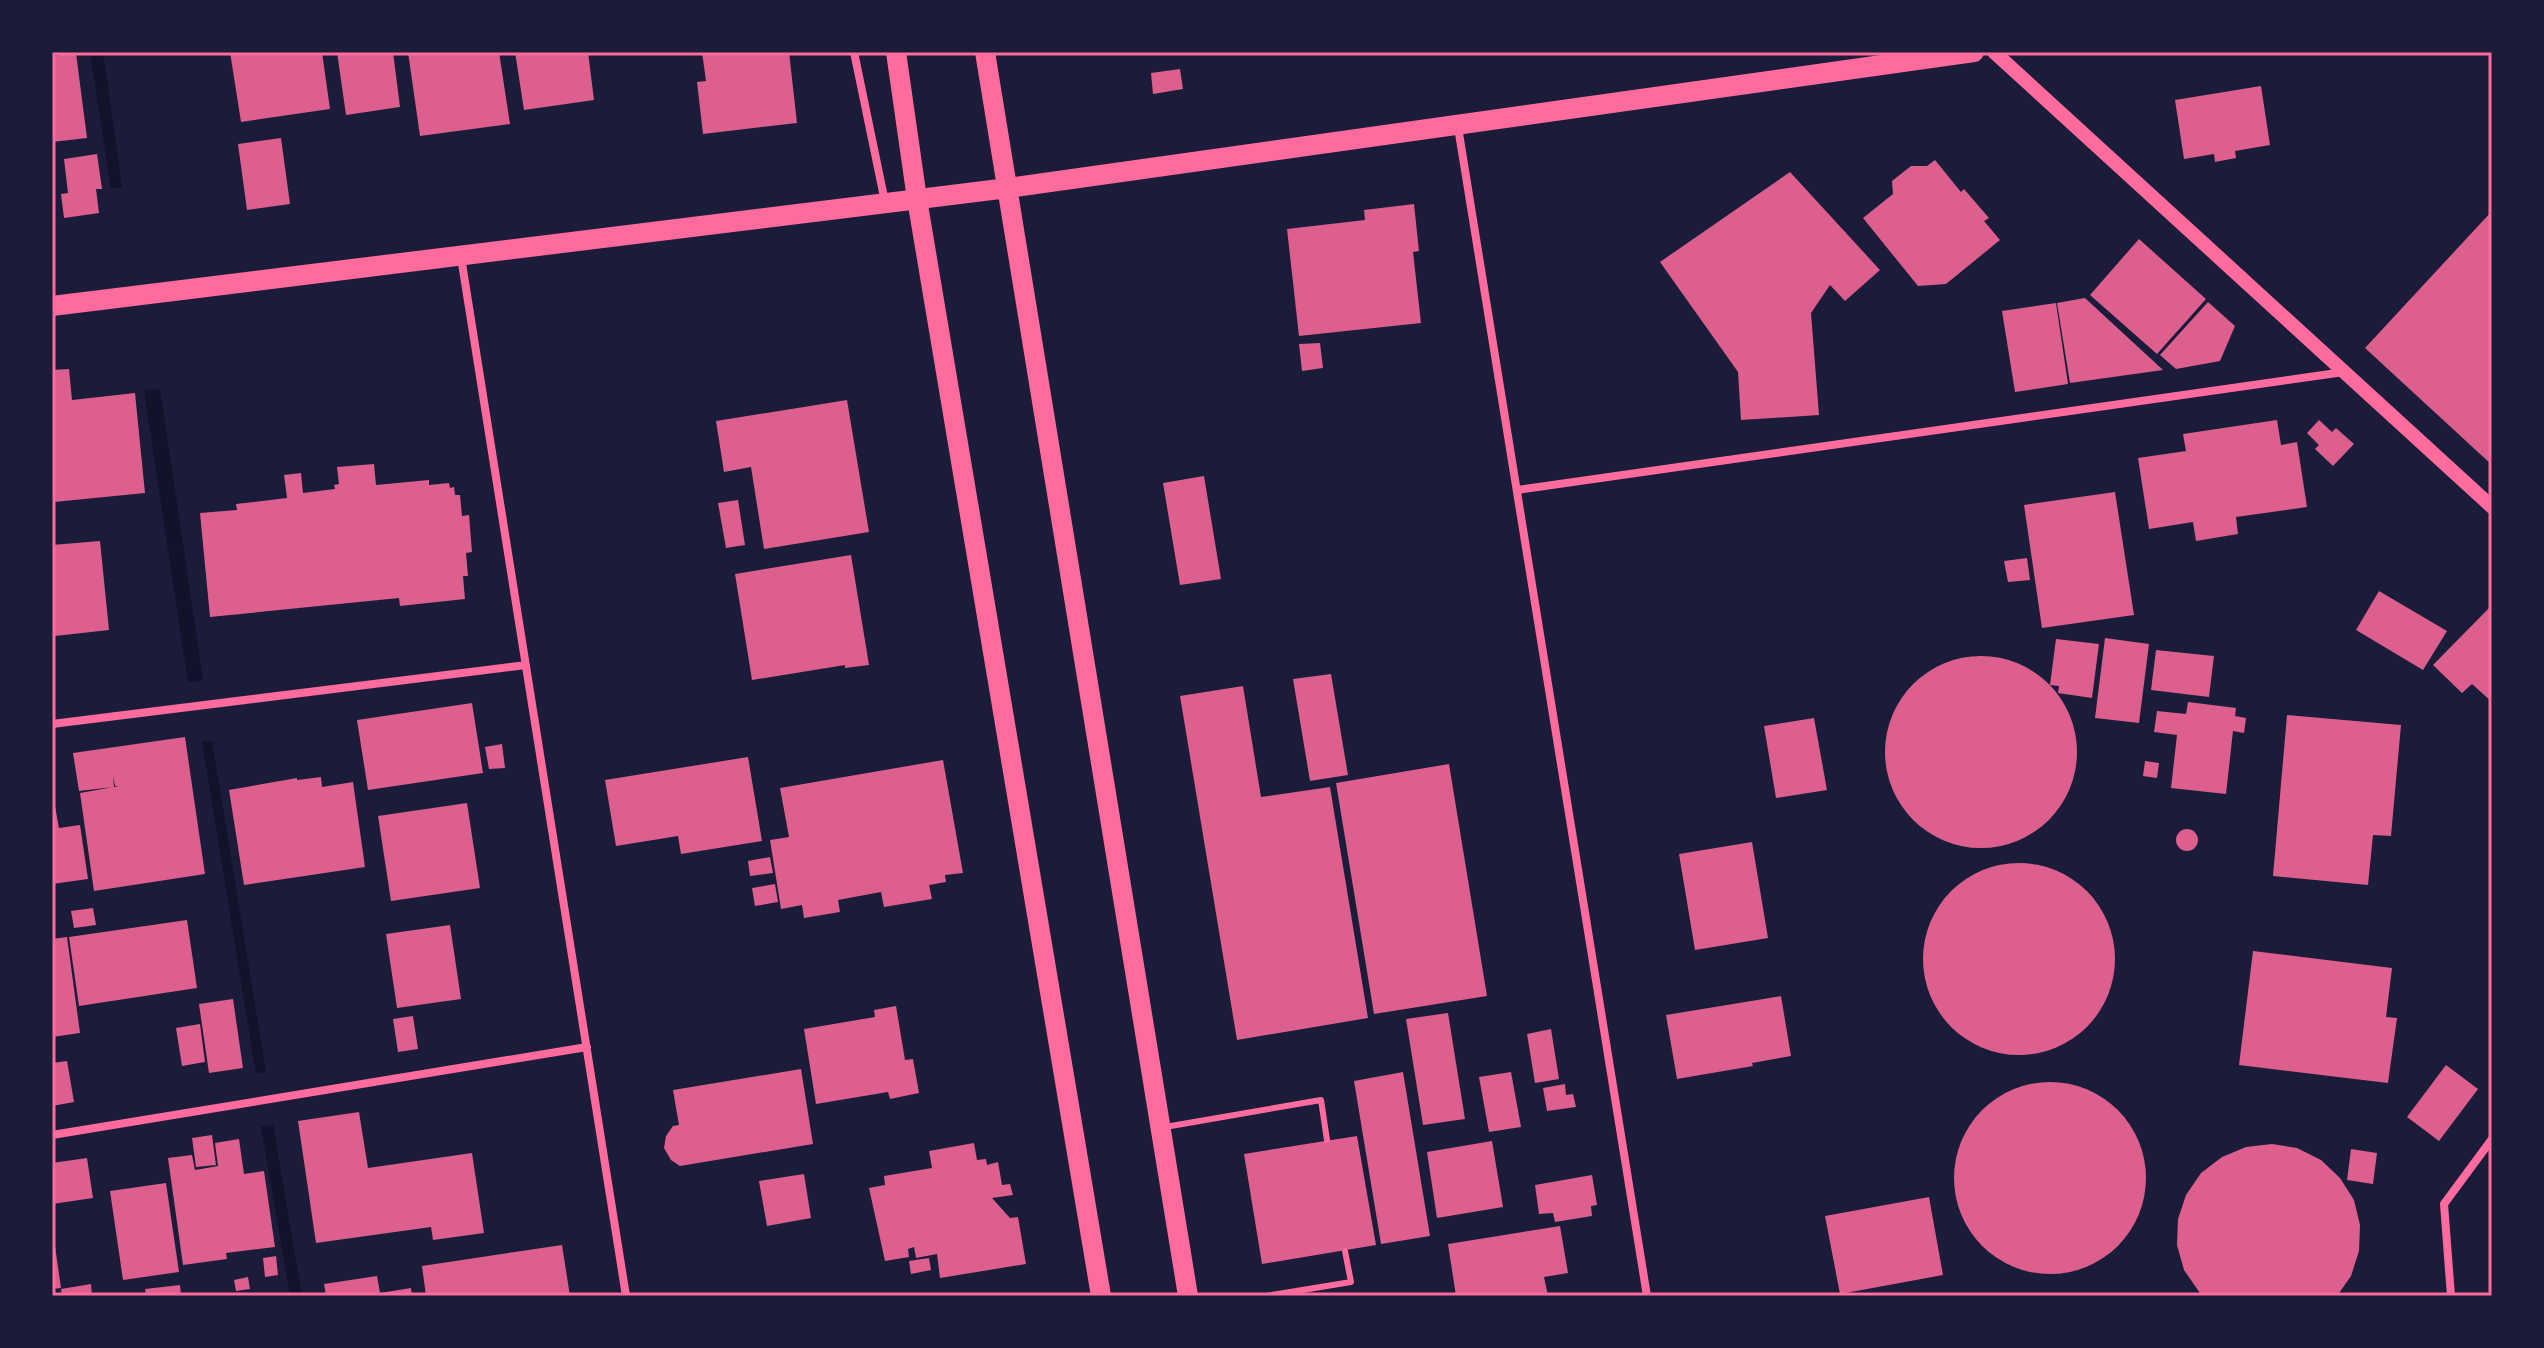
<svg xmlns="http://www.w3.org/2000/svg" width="2544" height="1348" viewBox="0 0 2544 1348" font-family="'Asap Condensed',sans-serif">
<rect width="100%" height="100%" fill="#1b1b3a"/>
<path fill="#12122b" d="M90,52H103L122,187L111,189Z
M160,389L203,680L188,683L144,390Z
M202,741H212L266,1072L256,1074Z
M273,1125L302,1296H290L261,1127Z"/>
<path fill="#dd5f8e" d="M230,52H322L330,109L241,122Z
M337,52H393L400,107L346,115Z
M408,52H499L510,124L420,136Z
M515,52H588L594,100L524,110Z
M702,52H789L797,123L703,134L697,82L706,81Z
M76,53L87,138L52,142V56Z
M1180,69L1183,89L1153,94L1151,73Z
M2261,86L2270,145L2235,151L2236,158L2215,162L2214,154L2184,159L2175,100Z
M281,138L290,204L247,210L238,144Z
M97,154L102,189H96L99,213L64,218L61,194L68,193L64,159Z
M1935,160L1961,192L1964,189L1989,218L1984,221L2000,240L1946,284L1918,286L1863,218L1893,194L1892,181L1911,166H1927Z
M1790,172L1880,270L1845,301L1830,285L1811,313L1819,415L1741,420L1738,372L1660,262Z
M1414,204L1419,251L1413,252L1421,323L1299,336L1287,229L1365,220L1364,210Z
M2492,211V465L2365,348Z
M2139,239L2206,299L2157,354L2090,295Z
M2085,298L2163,370L2070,383L2057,303Z
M2208,302L2235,326L2220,361L2176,369L2160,355Z
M2056,303L2068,384L2015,392L2002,311Z
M1320,343L1323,368L1302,371L1299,344Z
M69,369L72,400L135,393L145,493L54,502L52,370Z
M847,400L869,532L764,549L751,467L724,472L716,421Z
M2277,420L2281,445L2297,442L2307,507L2236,517L2238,534L2196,541L2193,522L2149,529L2138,458L2186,451L2183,434Z
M2319,420L2332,432L2336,428L2354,444L2333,466L2315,449L2319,445L2307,433Z
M374,464L376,485L429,480V485L449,483L450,488L454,487L455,495H460L462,516L469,515L472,552L466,553L468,576H463L465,599L400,606L399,598L210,617L200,513L237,510L236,504L287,498L284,475L301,473L303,493L335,489L334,485L339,484L337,467Z
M1204,476L1221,579L1180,585L1163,483Z
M2115,492L2134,615L2042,628L2024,505Z
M738,500L745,545L726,548L718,503Z
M100,541L109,630L55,636L52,545Z
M851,555L869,665L845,668V665L752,680L735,574Z
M2027,558L2030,580L2008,582L2004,561Z
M2379,591L2447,631L2423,670L2356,630Z
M2492,605V702L2472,684L2462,693L2433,665Z
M2105,638L2149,644L2139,723L2095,718Z
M2056,639L2099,644L2092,698L2058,693L2059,686L2050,685Z
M2156,650L2214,656L2209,697L2151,690Z
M1885 752a96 96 0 1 1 192 0a96 96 0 1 1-192 0Z
M1331,674L1348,775L1310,781L1293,679Z
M1243,686L1261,797L1330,787L1368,1018L1237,1040L1180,696Z
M2188,702L2236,708L2235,716L2246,718L2244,733L2233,731L2226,794L2171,788L2177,735L2154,732L2157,711L2186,714Z
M472,703L483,773L368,790L357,720Z
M2287,715L2401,725L2391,836L2373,835L2368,885L2273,876Z
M1814,718L1827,790L1776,798L1764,726Z
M185,737L205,874L94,891L80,793L119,786H115L113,776L114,787L79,791L73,753Z
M502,744L505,768L489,769L485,747Z
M748,757L762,841L681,854L678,836L616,846L605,780Z
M943,760L963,873L945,875L946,882L929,885L932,899L884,907L881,892L838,900L840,912L804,918L802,905L781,909L770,840L789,837L780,788Z
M2145,761L2159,763L2157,778L2143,776Z
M1449,764L1487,996L1374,1014L1336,783Z
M321,777L322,787L353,782L365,867L244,885L229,790L297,778V780Z
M52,790L59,828L80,825L88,879L52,884Z
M467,803L480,888L391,901L378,816Z
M2176 840a11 11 0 1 1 22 0a11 11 0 1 1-22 0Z
M1752,842L1768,938L1695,950L1679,854Z
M770,857L773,873L750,876L748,861Z
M1923 959a96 96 0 1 1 192 0a96 96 0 1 1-192 0Z
M775,884L778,902L755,906L752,888Z
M93,908L96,925L74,928L71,911Z
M187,920L197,988L79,1006L69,937Z
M450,925L461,999L397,1008L386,934Z
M67,937L80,1033L52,1037V939Z
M2253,951L2392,968L2386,1017L2397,1018L2388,1083L2239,1065Z
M1781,996L1791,1056L1752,1063L1753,1066L1677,1079L1666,1015Z
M233,999L243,1068L209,1073L199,1004Z
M896,1006L905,1060L913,1059L919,1093L890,1099L888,1092L816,1104L804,1029L875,1017L874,1010Z
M1448,1013L1465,1119L1423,1125L1406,1019Z
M413,1016L418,1049L398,1052L393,1019Z
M200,1024L205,1062L182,1066L176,1028Z
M1551,1029L1559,1079L1535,1083L1527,1034Z
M67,1061L74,1102L52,1106V1063Z
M2446,1065L2478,1089L2439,1141L2407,1117Z
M801,1069L813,1144L680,1166L671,1160L664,1148L666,1136L673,1126L679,1125L673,1090Z
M1403,1072L1430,1236L1381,1244L1354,1081Z
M1511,1072L1521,1127L1489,1132L1479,1077Z
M1954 1178a96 96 0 1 1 192 0a96 96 0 1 1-192 0Z
M1565,1084L1566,1095L1573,1094L1576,1107L1547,1111L1543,1088Z
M359,1112L368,1168L472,1153L484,1233L433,1240L431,1227L316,1243L298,1121Z
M212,1135L216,1165L196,1167L192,1138Z
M1357,1136L1376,1245L1262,1264L1244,1154Z
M239,1139L244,1174L264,1171L275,1247L226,1253L227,1259L183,1265L168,1158L192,1155L195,1170L218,1166L215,1143Z
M1492,1141L1503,1207L1437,1218L1427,1152Z
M974,1143L977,1160L986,1159L987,1165L998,1162L1002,1185L1010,1184L1013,1195L992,1198L1010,1218L1018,1217L1026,1264L940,1278L937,1254L916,1258L914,1247L908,1249L909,1257L885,1261L869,1188L885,1185L884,1176L932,1168L929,1151Z
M2272,1144L2297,1148L2321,1160L2340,1178L2354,1200L2360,1225L2359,1251L2351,1276L2337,1296H2202L2184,1270L2177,1245L2178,1219L2186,1195L2201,1173L2222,1157L2246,1147Z
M2351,1149L2377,1153L2373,1184L2347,1180Z
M87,1158L93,1198L52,1204V1163Z
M804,1174L811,1218L767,1226L759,1181Z
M1592,1175L1597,1205L1591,1206L1592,1216L1555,1222L1553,1213L1539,1214L1535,1185Z
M166,1183L179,1272L123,1280L110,1191Z
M1929,1197L1943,1275L1840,1294L1825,1216Z
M1560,1226L1568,1273L1544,1277L1548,1296H1456L1448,1244Z
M54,1239L61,1288L52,1289V1240Z
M562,1245L570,1296H426L422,1266Z
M276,1256L278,1275L265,1277L263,1258Z
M929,1258L931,1270L911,1274L909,1261Z
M377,1276L380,1293L411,1288L412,1296H326L324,1284Z
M248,1277L250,1289L236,1291L234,1280Z
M91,1284L92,1296H62L61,1289Z
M180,1285L181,1296H146L145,1289Z"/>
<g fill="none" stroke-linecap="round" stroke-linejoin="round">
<path stroke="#ff6b9d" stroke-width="6" d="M1165,1127L1321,1100L1327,1140
M1266,1296L1351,1282L1345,1251"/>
<path stroke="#ff6b9d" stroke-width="8" d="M854,52L885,202
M1458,127L1647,1296
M461,257L626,1296
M1517,490L2344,372
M52,724L526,665
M52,1135L587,1047
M2451,1296L2444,1204L2492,1139"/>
<path stroke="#ff6b9d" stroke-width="14" d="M1994,52L2492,507"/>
<path stroke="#ff6b9d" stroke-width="20" d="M896,52L917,199L1101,1296
M985,52L1188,1296
M52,306L1008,188L1974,52"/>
</g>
<rect width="2544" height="1348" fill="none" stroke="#1b1b3a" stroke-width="108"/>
<rect x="54" y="54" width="2436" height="1240" fill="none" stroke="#ff6b9d" stroke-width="3"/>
</svg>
